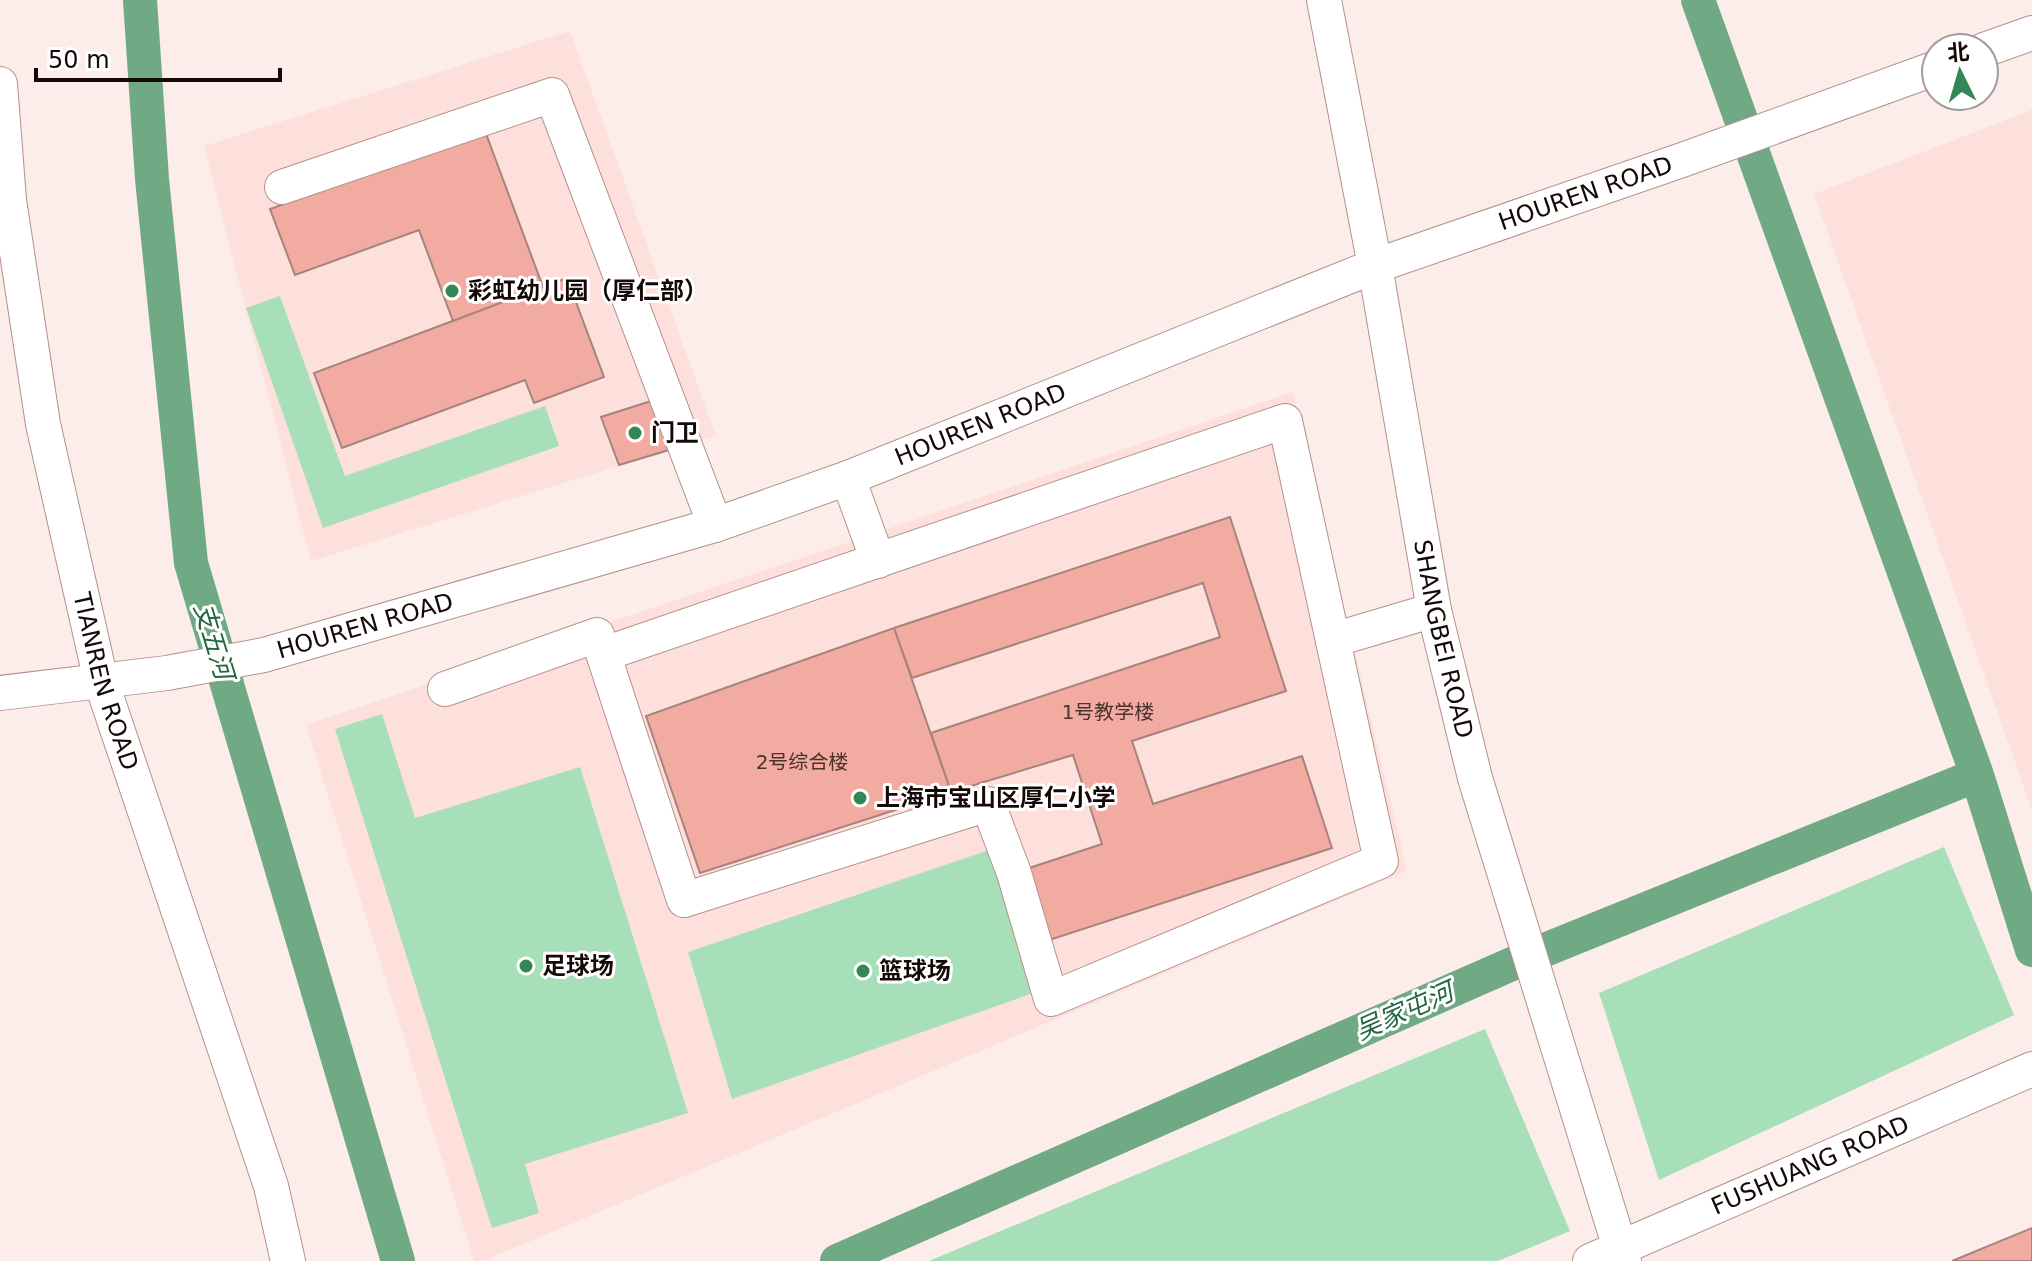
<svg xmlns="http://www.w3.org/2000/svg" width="2032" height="1261" viewBox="0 0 2032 1261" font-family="'DejaVu Sans','Noto Sans SC',sans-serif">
<rect width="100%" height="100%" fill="#fcecea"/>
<path fill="#fde0dc" d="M570,31L716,436L311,561L204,146Z
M2032,110V810L1814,194Z
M1293,392L1407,871L483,1261H474L306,725Z"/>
<path fill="#a7dfb9" d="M280,296L345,476L545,406L559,446L323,528L246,308Z
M382,714L415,818L580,767L688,1113L525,1164L539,1213L492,1228L335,729Z
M1944,847L2014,1015L1659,1180L1599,993Z
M992,849L1039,991L732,1099L688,952Z
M1485,1029L1570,1231L1498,1261H929Z"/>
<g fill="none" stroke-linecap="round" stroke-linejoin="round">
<path stroke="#6faa84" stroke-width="34" d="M140,0L152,179L191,563L398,1261
M1698,0L1977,775L2032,950
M837,1261L1530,956L1977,775"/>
</g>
<path fill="#f1aba1" stroke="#a6837e" stroke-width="2" d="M485,131L543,287L453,321L419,230L295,275L270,209Z
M567,278L604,377L534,403L525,380L342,448L314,373Z
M651,401L669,450L619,465L601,417Z
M1230,517L1286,691L1132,741L1153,804L1302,756L1332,848L1037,944L1014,873L1102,844L1073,755L951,792L931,733L1220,637L1203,583L912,678L894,628Z
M894,628L951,792L700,873L646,716Z
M2032,1228V1261H1952Z"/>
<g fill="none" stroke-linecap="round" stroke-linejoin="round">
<g stroke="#b4918b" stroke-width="36">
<g id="street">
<path id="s1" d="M1324,0L1375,266L1434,610L1475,778L1624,1261"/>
<path d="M1984,50L2032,33"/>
<path id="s2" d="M0,84L9,200L43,424L101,681L271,1186L288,1261"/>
<path d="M282,187L552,95L715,525"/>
<path d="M848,478L878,561"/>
<path d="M1333,640L1434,610"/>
<path d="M445,689L597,635L684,900L988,804L1014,873L1051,999L1381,861L1285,421L604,654"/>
<path id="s3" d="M0,693L167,673L264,655L715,525L848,478L1375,266L1685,159L1936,68"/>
<path id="s4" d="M1590,1261L2032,1069"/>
</g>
</g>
<use href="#street" stroke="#fff" stroke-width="34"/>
</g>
<g fill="#358657" stroke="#fff" stroke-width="3">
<circle cx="452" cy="291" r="8"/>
<circle cx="635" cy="433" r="8"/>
<circle cx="860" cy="798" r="8"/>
<circle cx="526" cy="966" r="8"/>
<circle cx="863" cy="971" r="8"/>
</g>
<g text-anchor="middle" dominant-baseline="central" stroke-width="6" stroke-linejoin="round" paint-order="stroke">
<g font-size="20" fill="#4c322e">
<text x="1108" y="712">1号教学楼</text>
<text x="802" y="762">2号综合楼</text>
</g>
<g font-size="24" fill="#150907" stroke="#fff">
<text stroke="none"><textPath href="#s3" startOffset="1668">HOUREN ROAD</textPath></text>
<text stroke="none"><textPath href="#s3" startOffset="1020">HOUREN ROAD</textPath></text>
<text stroke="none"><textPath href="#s3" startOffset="372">HOUREN ROAD</textPath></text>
<text stroke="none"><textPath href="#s1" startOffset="650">SHANGBEI ROAD</textPath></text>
<text stroke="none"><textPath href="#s2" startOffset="608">TIANREN ROAD</textPath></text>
<text stroke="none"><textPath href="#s4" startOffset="240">FUSHUANG ROAD</textPath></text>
</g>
<g font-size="24" font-weight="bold" fill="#150907" stroke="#fff" text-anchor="start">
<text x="468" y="291">彩虹幼儿园（厚仁部）</text>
<text x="651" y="433">门卫</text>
<text x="876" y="798">上海市宝山区厚仁小学</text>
<text x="542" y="966">足球场</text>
<text x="879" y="971">篮球场</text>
</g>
<g font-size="26" font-style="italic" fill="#22653f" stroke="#fff">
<text transform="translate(214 641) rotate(73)">支五河</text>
<text transform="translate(1404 1011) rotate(-24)">吴家屯河</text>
</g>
</g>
<g transform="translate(1960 72) rotate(355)"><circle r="38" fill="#ffffff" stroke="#a19d9c" stroke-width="2"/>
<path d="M0-6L14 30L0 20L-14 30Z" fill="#358657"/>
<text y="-12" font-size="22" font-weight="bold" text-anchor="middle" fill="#150907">北</text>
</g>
<path d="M36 68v12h244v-12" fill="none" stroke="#150907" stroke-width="4"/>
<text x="48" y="68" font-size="24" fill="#150907" stroke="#ffffff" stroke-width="6" paint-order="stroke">50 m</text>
</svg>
